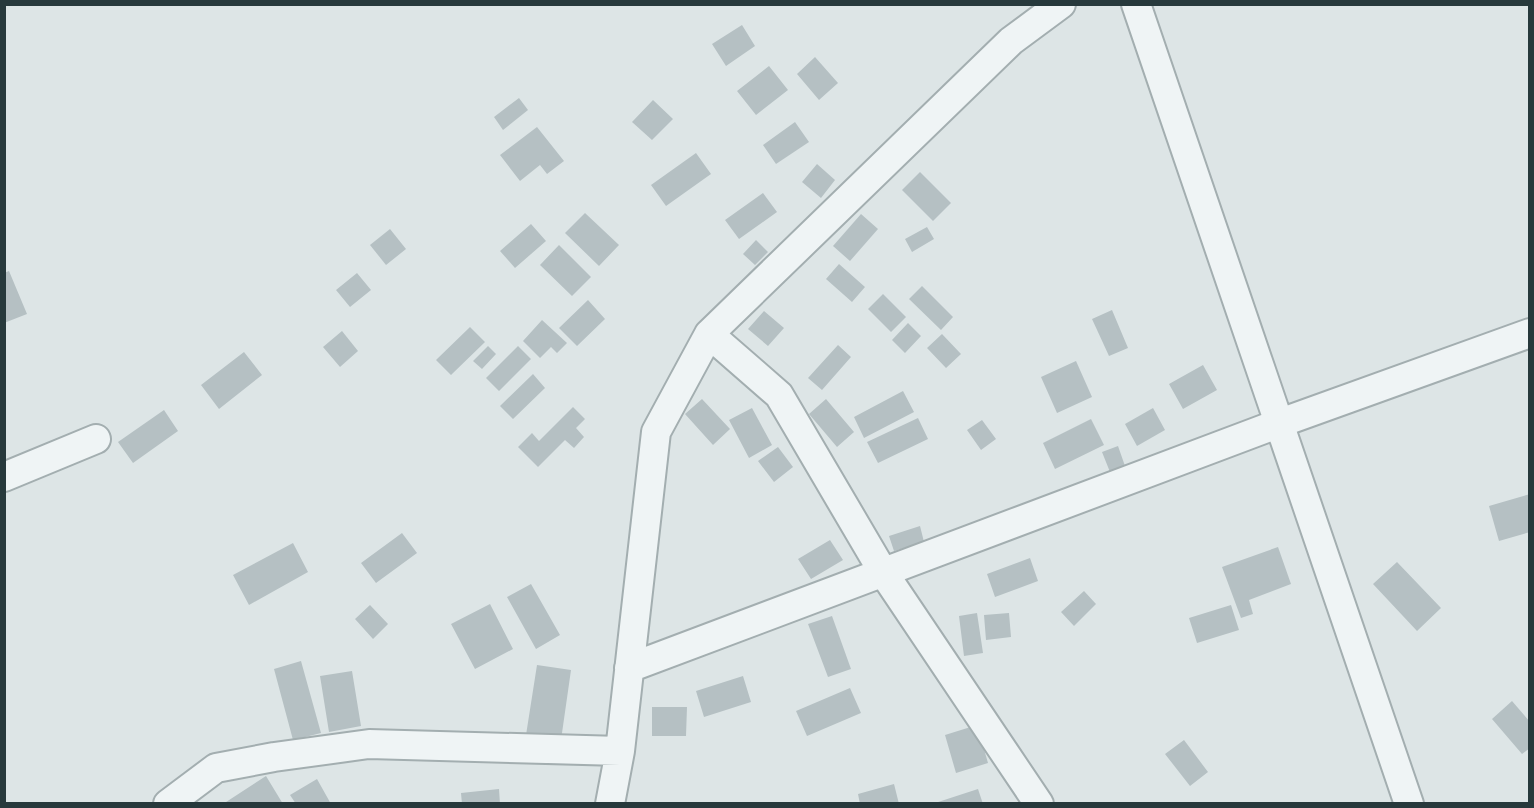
<svg xmlns="http://www.w3.org/2000/svg" width="1534" height="808" viewBox="0 0 1534 808" font-family="'Fira Sans Condensed',sans-serif">
<rect width="100%" height="100%" fill="#dde5e6"/>
<path fill="#b5c0c3" d="M742,25L755,46L726,66L712,44Z
M815,57L838,83L819,100L797,74Z
M769,66L788,90L756,115L737,91Z
M519,98L528,110L503,130L494,117Z
M653,100L673,119L652,140L632,122Z
M795,122L809,142L776,164L763,145Z
M537,127L564,161L547,174L540,165L520,181L500,155Z
M696,153L711,174L666,206L651,185Z
M817,164L835,180L821,198L802,182Z
M920,172L951,203L933,221L902,190Z
M763,193L777,212L739,239L725,220Z
M585,213L619,245L599,266L565,233Z
M861,214L878,229L850,261L833,246Z
M531,224L546,241L515,268L500,251Z
M927,227L934,239L912,252L905,239Z
M390,229L406,249L386,265L370,245Z
M756,240L768,252L755,265L743,254Z
M559,245L591,277L572,296L540,265Z
M839,264L865,287L852,302L826,279Z
M9,271L27,314L4,323V273Z
M357,273L371,290L350,307L336,290Z
M922,286L953,317L941,330L909,299Z
M883,294L906,317L891,332L868,309Z
M588,300L605,319L577,346L559,328Z
M1112,310L1128,348L1109,356L1092,319Z
M764,311L784,328L768,346L748,329Z
M542,320L567,343L557,353L551,347L540,358L523,341Z
M908,323L921,336L905,353L892,340Z
M470,327L485,342L451,375L436,360Z
M342,331L358,351L340,367L323,347Z
M942,334L961,354L946,368L927,348Z
M838,345L851,357L822,390L808,378Z
M488,346L496,354L482,369L473,361Z
M518,346L531,359L499,391L486,378Z
M244,352L262,375L219,409L201,385Z
M1076,361L1092,397L1057,413L1041,377Z
M1203,365L1217,390L1183,409L1169,384Z
M533,374L545,388L513,419L500,406Z
M903,391L914,412L864,438L854,417Z
M702,399L730,429L713,445L685,414Z
M826,399L854,432L837,447L809,414Z
M573,407L585,419L576,428L584,437L574,448L565,440L538,467L518,447L532,433L539,441Z
M752,408L772,445L749,458L729,420Z
M1153,408L1165,430L1137,446L1125,424Z
M164,410L178,431L133,463L118,442Z
M918,418L928,439L878,463L867,442Z
M1091,419L1104,445L1055,469L1043,443Z
M982,420L996,439L981,450L967,430Z
M1118,446L1125,466L1110,472L1102,452Z
M778,447L793,467L774,482L758,461Z
M1530,494V532L1499,541L1489,506Z
M920,526L924,542L894,551L889,536Z
M402,533L417,553L376,583L361,563Z
M830,540L843,560L811,579L798,559Z
M293,543L308,572L249,605L233,575Z
M1278,547L1291,584L1249,600L1253,614L1241,618L1222,567Z
M1030,558L1038,581L995,597L987,574Z
M1397,562L1441,608L1417,631L1373,584Z
M531,584L560,635L536,649L507,597Z
M1084,591L1096,604L1074,626L1061,612Z
M490,604L513,649L475,669L451,624Z
M370,605L388,624L373,639L355,619Z
M1231,605L1239,630L1197,643L1189,618Z
M977,613L983,653L964,656L959,616Z
M1009,613L1011,637L986,640L984,615Z
M832,616L851,669L828,677L808,624Z
M301,661L321,733L293,740L274,669Z
M537,665L571,670L561,740L526,735Z
M352,671L361,726L329,732L320,676Z
M743,676L751,702L704,717L696,691Z
M850,688L861,713L807,736L796,711Z
M1512,701L1530,722V748L1522,754L1492,719Z
M652,707H687L686,736H652Z
M977,725L988,763L956,773L945,735Z
M1184,740L1208,772L1190,786L1165,754Z
M266,776L283,804H223Z
M317,779L331,804H296L290,795Z
M894,784L899,804H860L858,794Z
M499,789L500,804H462L461,793Z
M978,789L983,804H935V803Z"/>
<g fill="none" stroke-linecap="round" stroke-linejoin="round">
<g stroke="#a3aeb0" stroke-width="32">
<path id="street" d="M1136,4L1409,804
M709,334L779,395L883,572L1039,804
M4,477L96,439
M629,668L1280,423L1530,333
M168,804L216,768L274,757L369,744L620,751
M610,804L620,751L656,432L709,334L1011,41L1061,4"/>
</g>
<use href="#street" stroke="#eff4f5" stroke-width="28"/>
</g>
<rect width="1534" height="808" fill="none" stroke="#27393c" stroke-width="12"/>
</svg>
